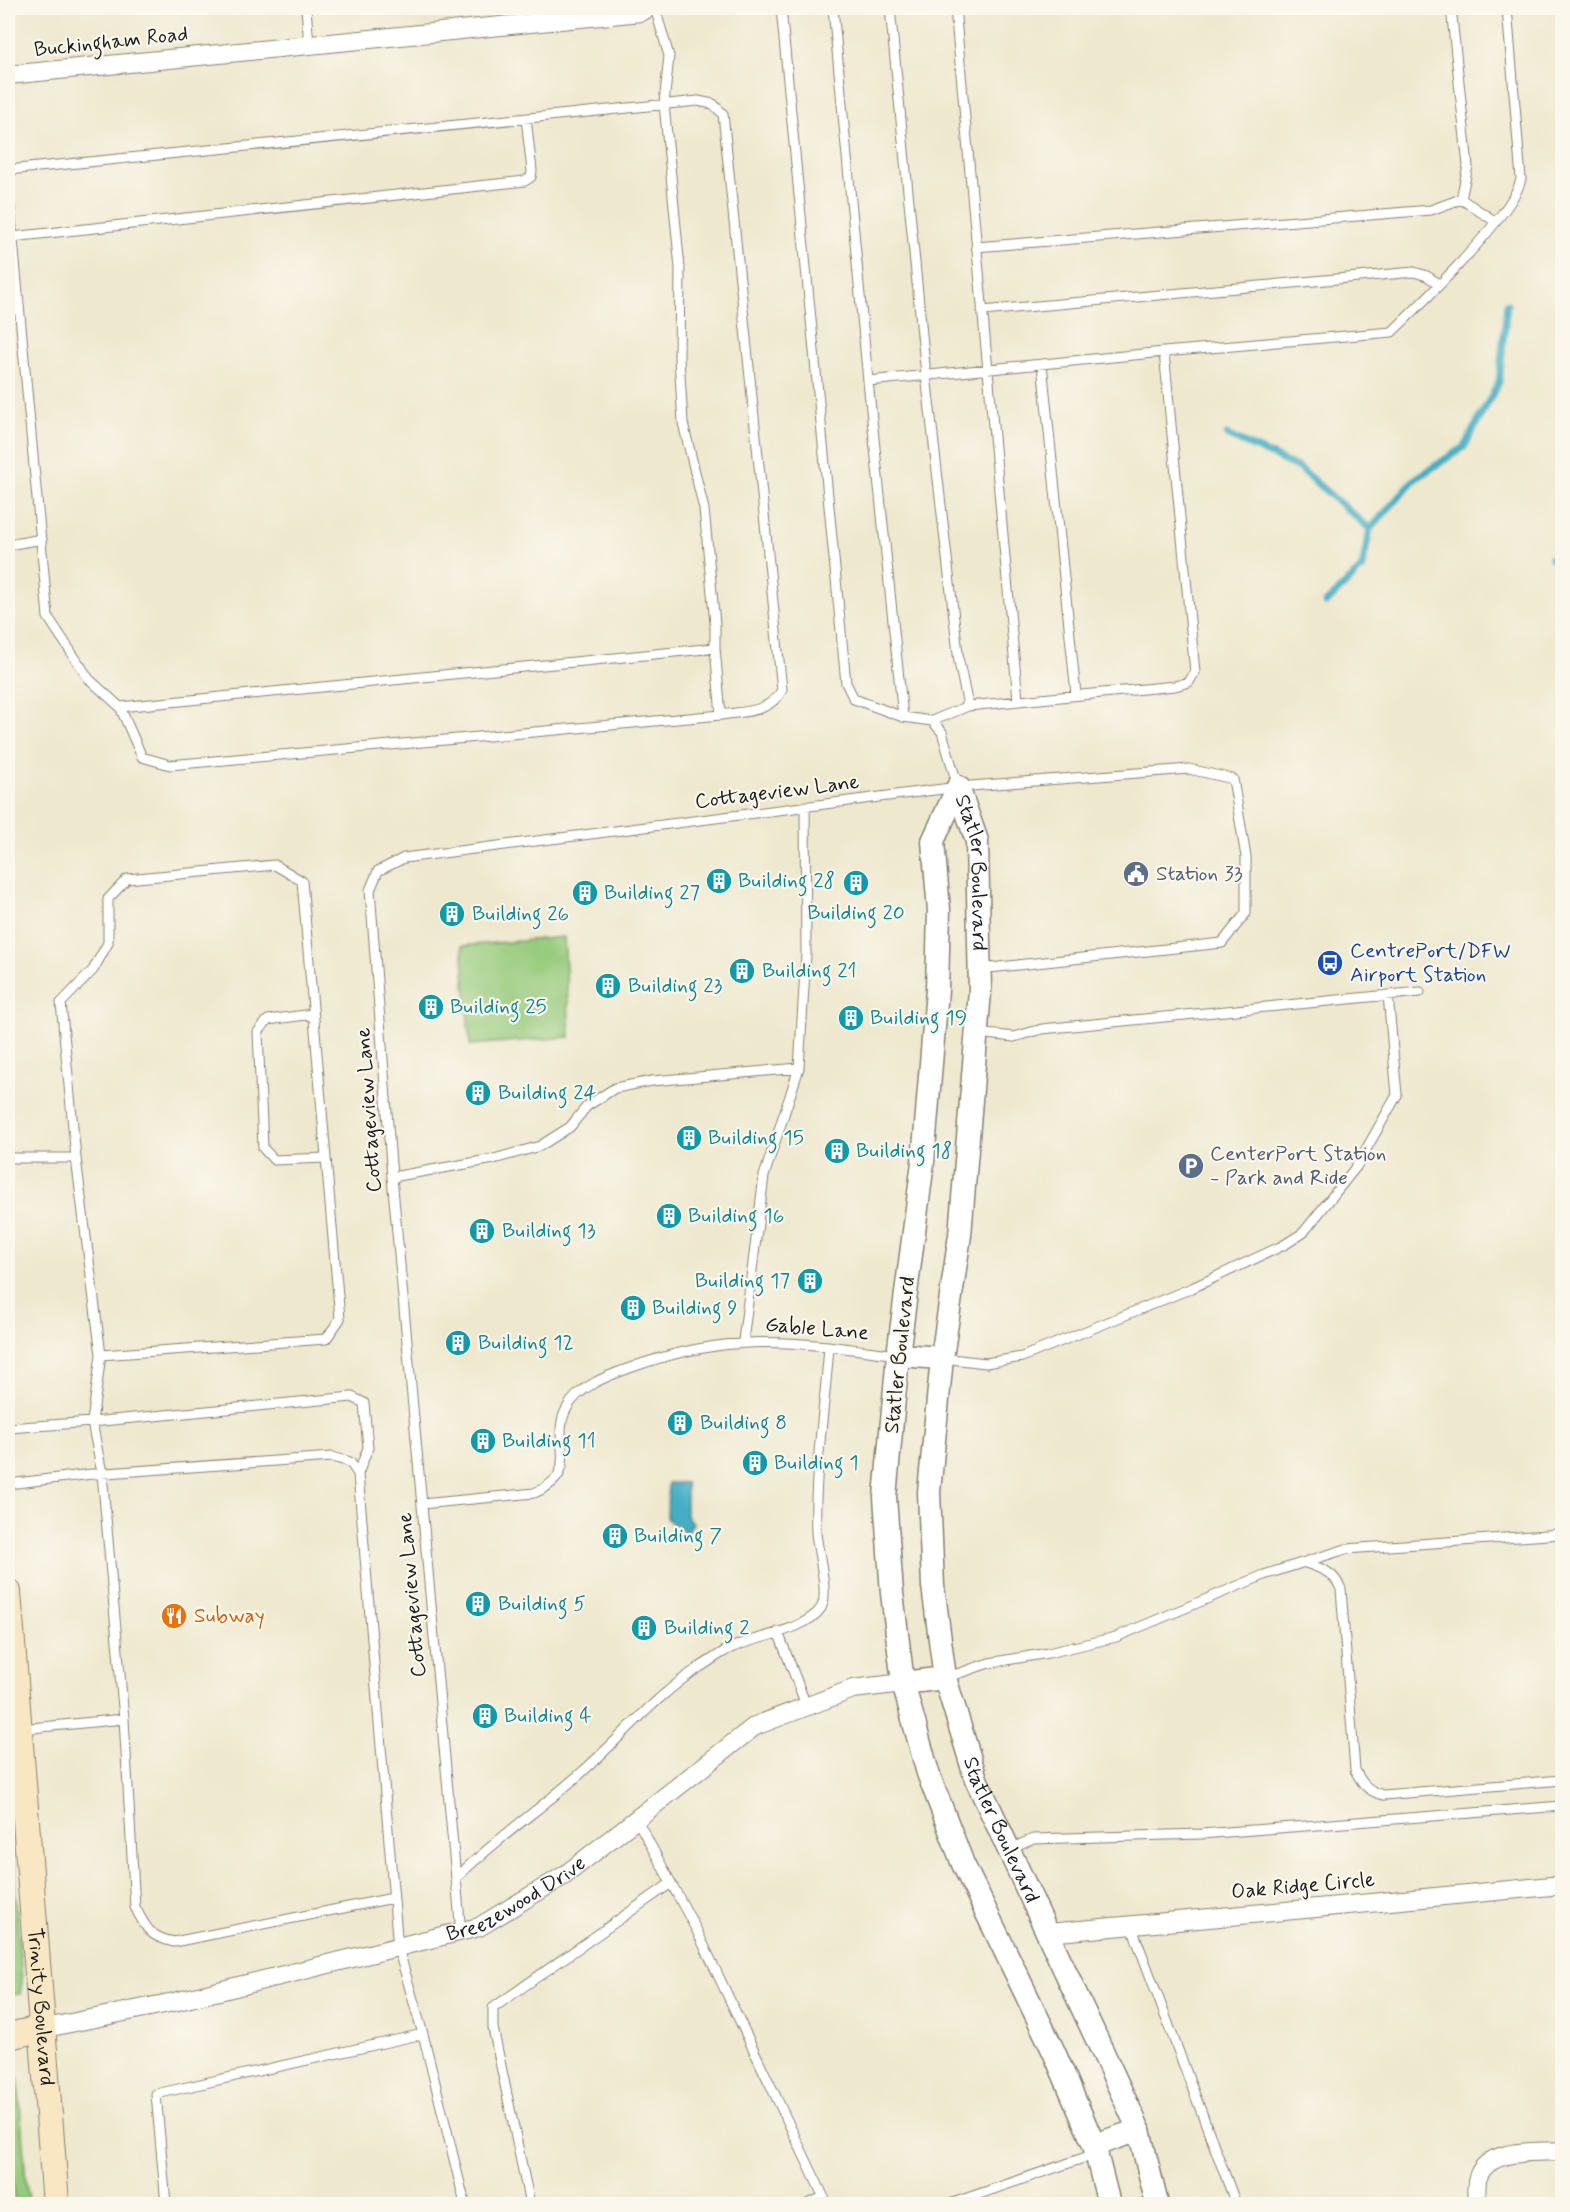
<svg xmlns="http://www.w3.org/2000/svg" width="1570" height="2212" viewBox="0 0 1570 2212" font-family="Mynerve,sans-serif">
<rect width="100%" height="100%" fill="#fbf7ec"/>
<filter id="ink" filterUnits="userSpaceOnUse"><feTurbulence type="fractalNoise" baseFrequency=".0167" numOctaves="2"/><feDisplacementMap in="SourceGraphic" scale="12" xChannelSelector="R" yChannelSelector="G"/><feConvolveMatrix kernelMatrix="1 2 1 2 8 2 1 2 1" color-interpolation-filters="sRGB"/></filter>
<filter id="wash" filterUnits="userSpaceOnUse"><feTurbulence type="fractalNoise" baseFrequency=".008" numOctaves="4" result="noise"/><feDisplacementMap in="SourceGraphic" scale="24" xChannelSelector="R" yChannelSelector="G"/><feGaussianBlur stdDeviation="1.35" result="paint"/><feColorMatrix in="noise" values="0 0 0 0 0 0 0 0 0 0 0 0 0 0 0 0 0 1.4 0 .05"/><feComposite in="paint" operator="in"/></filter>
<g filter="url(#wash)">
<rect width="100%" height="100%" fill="#eee8ce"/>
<path fill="#96ca7b" stroke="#59734c" stroke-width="1.5" d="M564,937L570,1037L470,1045L462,946Z
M8,1798L22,1982L20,1994H8Z
M8,2077L18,2078L26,2184L30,2204H15L8,2146Z"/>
<path fill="#45aec4" stroke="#306570" stroke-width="1.5" d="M668,1483H686V1516L693,1523L687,1533L667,1519Z"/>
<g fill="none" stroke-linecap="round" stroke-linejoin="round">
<path stroke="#45aec4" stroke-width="7" d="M1227,435L1299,468L1370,529
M1551,558L1562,569
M1326,603L1362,568L1370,529L1415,479L1464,447L1499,382L1507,304"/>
</g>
</g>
<g filter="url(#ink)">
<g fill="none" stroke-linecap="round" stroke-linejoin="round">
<g stroke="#858275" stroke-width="11">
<path id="service" d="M306,8L309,45
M655,8L669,56L664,104L680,268L679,358L683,423L704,509L715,624V648
M781,8L846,683L854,699L903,717L932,721L968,706L1175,686L1189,682L1195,672L1164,352L1392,332C1421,304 1514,214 1521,179L1507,8
M833,8L868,381L1164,352
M890,8L926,375L959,662L968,706
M955,8L1018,700
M8,170L698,101L713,104L723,114L782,690C769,713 746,711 721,715L170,765L142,757L120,707L89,679L48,617L8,186
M1461,199L1496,222
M12,237L525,181L531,177L532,171L526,118
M976,247L1431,210L1461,199L1468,166L1451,8
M982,311L1414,272L1427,276L1439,284
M1042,364L1076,694
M868,381L903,717
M8,545L42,539
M120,707L715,648L721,715
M932,721L942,732L958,787
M313,1014L268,1020L258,1032L263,1148L274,1160L326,1158
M977,1033L1014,1037L1042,1029L1420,992
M8,1158H76L61,1003L93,970L108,943V899L127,879L275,865L302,881L340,1319L326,1339L101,1355L92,1422L8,1428
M76,1158L101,1355
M392,1177L494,1159L540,1146L570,1127L587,1106L615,1088L652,1081L799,1068
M743,1341L764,1176L799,1068L806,955L805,806
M942,1358L986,1363L1022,1357L1192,1288L1284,1245L1303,1233L1356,1167L1397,1095L1388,995
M358,1474L368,1448L364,1403L352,1397L92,1422L102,1473L124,1719L135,1907C146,1929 150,1937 174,1942L393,1898
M8,1484L92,1474L332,1457L350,1462L358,1474L398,1948L423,2034L156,2094L166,2204
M422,1504L534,1493C585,1472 548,1441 567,1408C578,1387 607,1376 627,1369C729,1331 794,1341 897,1355
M1306,1563C1322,1569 1334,1572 1341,1589L1355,1770C1362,1784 1368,1791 1383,1795L1562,1780
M778,1632L806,1705
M945,1678L989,1663L1048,1653L1116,1637L1264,1575L1346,1549L1562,1534
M21,1729L124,1719
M636,1818L697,1931L827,2204
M1010,1849L1033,1839L1201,1834L1562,1806
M456,1878C495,1840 540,1809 581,1773C621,1738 655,1696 700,1667C710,1661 720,1653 731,1648C755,1637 807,1630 821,1608C830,1594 817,1550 816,1532C814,1469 825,1408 829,1346
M1131,1925L1236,2204
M461,1933L392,1177L370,890L378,871L404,858L958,787L1189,769L1233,779L1246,857V913L1222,943L980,969
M423,2034L465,2204
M530,2204L493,2028V2008L671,1883
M808,2204L823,2197
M950,2204L1095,2154"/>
</g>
<g stroke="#858275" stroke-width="20">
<g id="minor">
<path d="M8,75L641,12L648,8"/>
<path d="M1048,1933L1562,1885"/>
<path id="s1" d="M41,2029L174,2002L479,1927L565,1875L755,1726L853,1689L903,1683"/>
<path d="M1477,2204C1477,2196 1475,2185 1478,2177C1489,2147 1537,2153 1562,2151"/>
</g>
</g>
<g stroke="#858275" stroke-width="25">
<g id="tertiary">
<path d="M958,787L933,841L939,910L937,990L923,1162L898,1355L885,1497L892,1593L903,1683L928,1773L963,1864L1054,2052L1094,2145L1109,2204"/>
<path id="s2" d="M958,787L977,841L980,991L960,1235L942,1358L929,1492L933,1586L945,1678L976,1779L1139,2130L1157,2204"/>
<path d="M898,1355L942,1358"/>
<path d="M903,1683L945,1678"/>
<path d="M1094,2145L1139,2130"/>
</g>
</g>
<g stroke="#858275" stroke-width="28">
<g id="secondary">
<path id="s3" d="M8,1592L56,2204"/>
<path d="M8,2036L41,2029"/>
</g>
</g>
<use href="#service" stroke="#fff" stroke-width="9"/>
<use href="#minor" stroke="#fff" stroke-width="18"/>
<use href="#tertiary" stroke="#fff" stroke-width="22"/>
<use href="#secondary" stroke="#f9e7c3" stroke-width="26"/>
</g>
</g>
<defs>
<g id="civic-disc" transform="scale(1.35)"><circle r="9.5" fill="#5c6f8a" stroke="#fbf7ec"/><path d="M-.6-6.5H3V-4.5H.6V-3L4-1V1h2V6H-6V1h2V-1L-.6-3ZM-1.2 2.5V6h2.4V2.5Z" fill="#fff"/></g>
<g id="building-disc" transform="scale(1.35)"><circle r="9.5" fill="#0f9aa8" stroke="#fbf7ec"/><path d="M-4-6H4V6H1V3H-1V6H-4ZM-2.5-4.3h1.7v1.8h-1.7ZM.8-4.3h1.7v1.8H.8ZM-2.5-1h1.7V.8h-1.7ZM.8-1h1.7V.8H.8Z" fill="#fff"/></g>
<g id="bus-disc" transform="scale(1.35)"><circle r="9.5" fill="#1a4fb4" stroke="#fbf7ec"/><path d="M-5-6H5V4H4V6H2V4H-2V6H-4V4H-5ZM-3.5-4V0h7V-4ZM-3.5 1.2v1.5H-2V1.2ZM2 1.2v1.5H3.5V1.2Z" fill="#fff"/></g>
<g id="parking-disc" transform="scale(1.35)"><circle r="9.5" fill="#5c6f8a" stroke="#fbf7ec"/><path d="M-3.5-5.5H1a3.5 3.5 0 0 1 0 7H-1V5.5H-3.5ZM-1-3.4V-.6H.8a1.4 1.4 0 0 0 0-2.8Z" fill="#fff"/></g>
<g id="restaurant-disc" transform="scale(1.35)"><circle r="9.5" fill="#e8710a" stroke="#fbf7ec"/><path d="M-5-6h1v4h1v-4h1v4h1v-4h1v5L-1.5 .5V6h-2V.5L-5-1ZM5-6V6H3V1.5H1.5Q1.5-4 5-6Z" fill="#fff"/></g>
</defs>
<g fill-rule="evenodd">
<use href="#civic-disc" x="1136" y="874"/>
<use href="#building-disc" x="719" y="881"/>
<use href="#building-disc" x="856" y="883"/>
<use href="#building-disc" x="585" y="893"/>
<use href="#building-disc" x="452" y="914"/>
<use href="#bus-disc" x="1330" y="963"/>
<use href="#building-disc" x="742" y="971"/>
<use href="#building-disc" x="608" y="986"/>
<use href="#building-disc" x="431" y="1007"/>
<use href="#building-disc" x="851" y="1018"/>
<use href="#building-disc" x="478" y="1093"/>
<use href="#building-disc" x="689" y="1138"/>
<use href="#building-disc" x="837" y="1151"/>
<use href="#parking-disc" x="1191" y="1166"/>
<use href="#building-disc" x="669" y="1216"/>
<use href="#building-disc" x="482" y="1231"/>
<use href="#building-disc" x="810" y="1281"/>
<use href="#building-disc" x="633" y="1308"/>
<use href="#building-disc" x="458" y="1343"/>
<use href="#building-disc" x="680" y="1423"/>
<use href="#building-disc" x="483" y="1441"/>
<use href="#building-disc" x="755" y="1463"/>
<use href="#building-disc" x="615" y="1536"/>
<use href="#building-disc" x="478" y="1604"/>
<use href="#restaurant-disc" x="174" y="1616"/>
<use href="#building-disc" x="644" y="1628"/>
<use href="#building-disc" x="485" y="1716"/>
</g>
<g text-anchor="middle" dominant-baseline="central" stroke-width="4.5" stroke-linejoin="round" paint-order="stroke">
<g font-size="21" fill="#1c1c1c" stroke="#fbf7ec">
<text transform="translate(111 42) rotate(-6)">Buckingham Road</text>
<text transform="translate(777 792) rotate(-7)">Cottageview Lane</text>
<text stroke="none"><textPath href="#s2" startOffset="88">Statler Boulevard</textPath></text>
<text transform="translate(369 1110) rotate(-94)">Cottageview Lane</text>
<text transform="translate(817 1329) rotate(5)">Gable Lane</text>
<text transform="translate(900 1355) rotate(-84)">Statler Boulevard</text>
<text transform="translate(412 1595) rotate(-95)">Cottageview Lane</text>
<text stroke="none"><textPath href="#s2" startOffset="1060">Statler Boulevard</textPath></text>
<text transform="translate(1303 1886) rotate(-5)">Oak Ridge Circle</text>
<text stroke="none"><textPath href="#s1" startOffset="495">Breezewood Drive</textPath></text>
<text stroke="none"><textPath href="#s3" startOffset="416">Trinity Boulevard</textPath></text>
</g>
<g font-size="21" fill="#4e5e75" stroke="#fbf7ec" text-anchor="start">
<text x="1156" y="874">Station 33</text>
<text x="1210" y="1154">CenterPort Station<tspan x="1210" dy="24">- Park and Ride</tspan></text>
</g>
<g font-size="21" fill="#0d838f" stroke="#fbf7ec" text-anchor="start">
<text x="738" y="881">Building 28</text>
<text x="604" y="893">Building 27</text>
<text x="856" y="913" text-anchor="middle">Building 20</text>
<text x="472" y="914">Building 26</text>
<text x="762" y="971">Building 21</text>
<text x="628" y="986">Building 23</text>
<text x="450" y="1007">Building 25</text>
<text x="870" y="1018">Building 19</text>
<text x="498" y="1093">Building 24</text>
<text x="708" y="1138">Building 15</text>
<text x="856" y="1151">Building 18</text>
<text x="688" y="1216">Building 16</text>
<text x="502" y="1231">Building 13</text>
<text x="790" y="1281" text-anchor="end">Building 17</text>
<text x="652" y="1308">Building 9</text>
<text x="478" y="1343">Building 12</text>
<text x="700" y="1423">Building 8</text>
<text x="502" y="1441">Building 11</text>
<text x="774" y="1463">Building 1</text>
<text x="634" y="1536">Building 7</text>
<text x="498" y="1604">Building 5</text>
<text x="664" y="1628">Building 2</text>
<text x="504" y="1716">Building 4</text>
</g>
<g font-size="21" fill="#164399" stroke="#fbf7ec" text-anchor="start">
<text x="1350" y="951">CentrePort/DFW<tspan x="1350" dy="24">Airport Station</tspan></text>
</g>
<g font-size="21" fill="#c56008" stroke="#fbf7ec" text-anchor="start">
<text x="194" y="1616">Subway</text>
</g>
</g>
<rect width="1570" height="2212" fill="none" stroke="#fbf7ec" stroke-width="30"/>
</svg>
